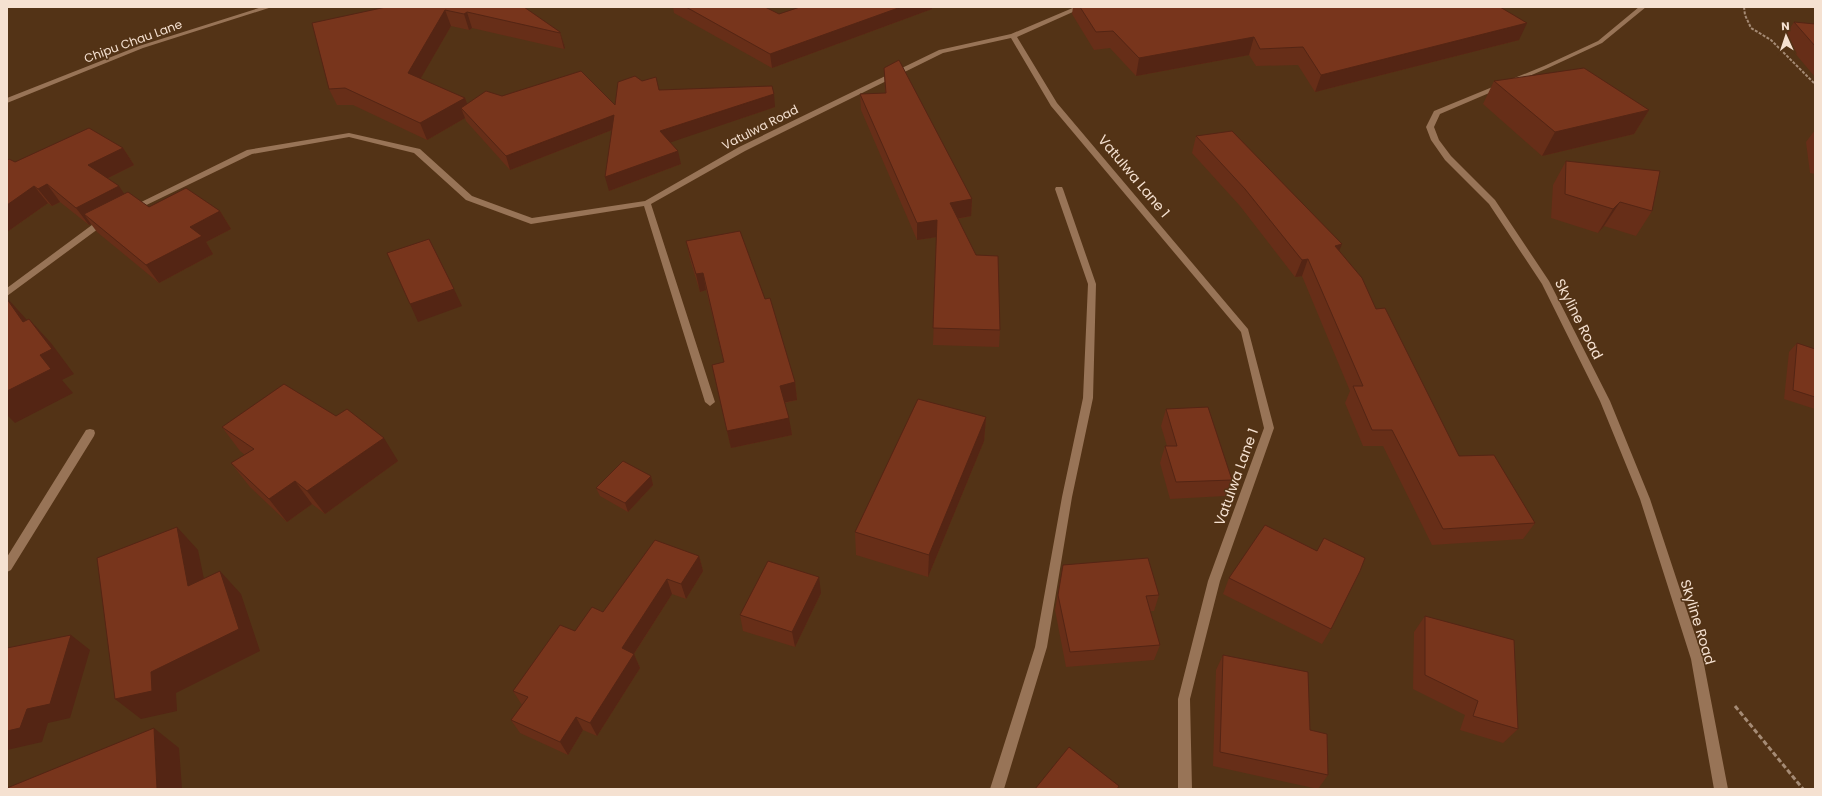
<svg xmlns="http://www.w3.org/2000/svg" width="1822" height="796" viewBox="0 0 1822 796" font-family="Poppins,sans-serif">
<rect width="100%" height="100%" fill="#533316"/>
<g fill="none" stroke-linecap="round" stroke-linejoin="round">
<path stroke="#a58b75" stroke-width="2" stroke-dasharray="3 1.5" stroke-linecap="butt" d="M1744,7L1745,15L1751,28L1771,40L1815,84"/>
<path stroke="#a58b75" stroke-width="3" stroke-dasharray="5 2.5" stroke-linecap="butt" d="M1735,706L1803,789"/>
<path fill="#987457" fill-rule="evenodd" d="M262,7H272L143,48L7,103V98L139,46Z
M1075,7H1084L1017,37L1057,103L1248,329L1274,428L1220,581L1190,699L1192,789H1178V699L1208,581L1264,428L1241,332L1051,106L1011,38L943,53L745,151L651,204L715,402L710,406L705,402L644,206L531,224L466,200L414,153L349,137L252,154L134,211L131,212L127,209L247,150L349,133L420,149L472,196L532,218L645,201L739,147L939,50L1011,34Z
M1056,187H1062L1063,189L1096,284L1093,398L1072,497L1047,647L1004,789H990L1035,647L1062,497L1083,398L1088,284L1055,189Z
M106,218L109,219V223L102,226L7,296V288L96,222Z
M90,429L94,430L95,433L94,436L11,570L7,572V557L86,430Z"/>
<path fill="#987457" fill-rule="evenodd" d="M1639,7H1646L1602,43L1548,68L1440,114L1434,127L1439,140L1451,156L1495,200L1549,281L1610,401L1650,499L1703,659L1728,789H1714L1691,659L1640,499L1600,401L1542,284L1489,204L1445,160L1431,140L1426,127L1434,111L1544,66L1598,41Z"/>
</g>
<path fill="#672e18" d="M386,7H524L560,32L565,48L564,49L472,28L469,30L451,26L420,79L465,98L467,104L502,96L615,105L642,81L659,90L775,107L670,142L681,164L609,191L612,130L510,170L466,121L465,118L427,140L353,105H337L329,89Z
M673,7H765L779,14L800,7H932V9L772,68L674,13Z
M1073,7H1500L1519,40L1315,92L1298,65L1256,66L1249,55L1136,76L1110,48L1094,50L1072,14Z
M1794,22L1815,24V77L1783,39Z
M884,68L972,199L971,216L958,219L1000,330L999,347L933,345L937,237L917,240L861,110L860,94L885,93Z
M1494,81L1649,110L1634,134L1542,156L1483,104Z
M1815,130V174L1810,173L1806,142Z
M1196,136L1339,250L1376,309L1459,456L1535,523L1523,539L1432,545L1383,446H1363L1345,403L1350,391L1302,276L1295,277L1240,206L1192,153Z
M123,148L134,165L108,178L124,194L149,207L220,211L231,229L206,242L213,254L159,283L97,232L91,224L89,225L60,202L52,206L48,203L7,232V161L15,162Z
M1566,161L1652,211L1636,236L1604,226L1598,233L1551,218L1553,185Z
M686,241L795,382L797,400L785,403L792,435L731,448L712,365L724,363L706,290L700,292L690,259Z
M1797,343L1815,349V409L1784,399L1789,352Z
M1166,409L1232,480L1225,496L1170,499L1160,463L1165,446H1167L1161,426Z
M986,417L984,441L928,577L856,555L855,532Z
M222,427L398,461L325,514L312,504L287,522L250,487L231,463L245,455L240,451Z
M651,476L653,485L628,512L600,496L596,488Z
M1316,551L1331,629L1322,644L1223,594L1229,578Z
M699,556L703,571L686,599L672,594L634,654L640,668L597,736L583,730L568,755L520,733L511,720L522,705L513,691L575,631L603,612Z
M1063,565L1159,595L1154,611H1150L1160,645L1154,660L1066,667L1055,610Z
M821,593L795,647L743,631L740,615Z
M1425,616L1518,729L1503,743L1460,730L1465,715L1413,689L1414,632Z
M1223,655L1328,775L1318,789L1213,766L1216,670Z"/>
<path fill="#542514" d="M901,7H932V9L772,68L770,54Z
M445,10L451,26L414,90L408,73Z
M467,12L472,28L469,30L464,14Z
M1527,23L1519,40L1315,92L1321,75Z
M560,32L565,48L564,49L560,33Z
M1254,37L1249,55L1136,76L1139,58Z
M774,94L775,107L663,145L660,131Z
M465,98L471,115L461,108L465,118L427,140L420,123Z
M1649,110L1634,134L1542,156L1555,132Z
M614,115L617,128L510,170L506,156Z
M123,148L134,165L100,182L88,165Z
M678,151L681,164L609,191L605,177Z
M47,184L60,202L52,206L38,189Z
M34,186L48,203L7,232V205Z
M119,186L131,204L84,214L91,224L89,225L76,208Z
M972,199L971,216L950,220V203Z
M1620,202L1604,226L1598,233L1613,209Z
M220,211L231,229L206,242L213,254L159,283L146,265L190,227Z
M937,220V237L917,240V223Z
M1342,244L1335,261V246Z
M1308,259L1302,276L1295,277L1302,260Z
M703,273L706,290L700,292L696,274Z
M454,289L462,306L418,322L410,304Z
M7,298L27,320L23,322Z
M29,319L51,343L74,374L62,380L73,393L15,423L7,415V391L40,355Z
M795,382L797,400L782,403L780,386Z
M986,417L984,441L928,577L929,555Z
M789,418L792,435L731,448L727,431Z
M384,438L398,461L325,514L307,491Z
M651,476L653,485L628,512L625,503Z
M295,481L312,504L287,522L269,499Z
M177,527L198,550L210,608L188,586Z
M699,556L703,571L686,599L681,584Z
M220,571L241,594L260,651L176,693L177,711L141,719L115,699L151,672Z
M819,577L821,593L795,647L792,632Z
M667,579L672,594L628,663L622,648Z
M71,635L90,650L70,718L48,723L42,742L7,750V731Z
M634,654L640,668L597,736L590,723Z
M576,717L583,730L568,755L560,742Z
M154,728L179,748L182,789H157Z"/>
<path fill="#78351c" stroke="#542514" d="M386,7H524L560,32V33L467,12L464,14L445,10L408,73L465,98L420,123L345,88L329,89L312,23Z
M686,7H765L779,14L800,7H901L770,54Z
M1080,7H1500L1527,23L1321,75L1303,47L1260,49L1254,37L1139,58L1113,31L1096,32Z
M1794,22L1815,24V46Z
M899,60L972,199L950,203L976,255L998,256L1000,330L933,328L937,220L917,223L860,94L886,93L884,68Z
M1584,68L1649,110L1555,132L1494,81Z
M581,71L615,105L618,82L635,76L642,81L656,77L659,90L772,86L774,94L660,131L678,151L605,177L614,115L506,156L461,108L486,91L502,96Z
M89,128L123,148L88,165L119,186L76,208L47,184L38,189L34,186L7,205V161L9,159L15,162Z
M1232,131L1342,244L1335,246L1362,278L1376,309L1385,308L1459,456L1494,455L1535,523L1443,529L1392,430H1372L1353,386H1363L1308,259L1302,260L1245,189L1196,136Z
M1566,161L1660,171L1652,211L1620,202L1613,209L1565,194Z
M186,188L220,211L190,227L202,236L146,265L84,214L128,192L149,207Z
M740,231L765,299L770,298L795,382L780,386L789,418L727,431L712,365L724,362L703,273L696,274L686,241Z
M429,239L454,289L410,304L387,253Z
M7,299L23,322L29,319L52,349L40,355L51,369L7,391Z
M1797,343L1815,349V397L1793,390Z
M284,384L336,416L347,409L384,438L307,491L295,481L269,499L231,463L254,449L222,427Z
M918,399L986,417L929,555L855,532Z
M1208,407L1232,480L1176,482L1165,446H1177L1166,409Z
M623,461L651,476L625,503L596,488Z
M1265,525L1317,551L1324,538L1365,558L1360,571L1331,629L1229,578Z
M177,527L188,586L220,571L239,629L151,672L152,691L115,699L97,558Z
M655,540L699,556L681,584L667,579L622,648L634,654L590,723L576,717L560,742L511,720L528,697L513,691L560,625L575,631L592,607L603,612Z
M1148,558L1159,595L1146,596L1160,645L1070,652L1058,595L1063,565Z
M768,561L819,577L792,632L740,615Z
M1425,616L1514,640L1518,729L1473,716L1478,701L1425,675Z
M71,635L50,704L27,709L20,728L7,731V648Z
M1223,655L1308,672L1310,730L1327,734L1328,775L1220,752Z
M154,728L157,789H7V788Z
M1069,747L1119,786L1117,789H1035Z"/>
<g text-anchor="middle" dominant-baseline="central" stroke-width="3" stroke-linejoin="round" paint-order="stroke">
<g font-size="12" fill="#f5e1d1" stroke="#533316">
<text transform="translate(133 41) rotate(-20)">Chipu Chau Lane</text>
<text transform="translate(760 127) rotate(-27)">Vatulwa Road</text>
</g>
<g font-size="14" fill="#f5e1d1" stroke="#533316">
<text transform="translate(1134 176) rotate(50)">Vatulwa Lane 1</text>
<text transform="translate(1579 319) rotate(63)">Skyline Road</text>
<text transform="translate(1236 477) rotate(-70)">Vatulwa Lane 1</text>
<text transform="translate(1698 622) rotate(73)">Skyline Road</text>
</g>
</g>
<rect width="1822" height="796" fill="none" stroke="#f5e1d1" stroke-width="16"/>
<g transform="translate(1786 36) rotate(357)" stroke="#533316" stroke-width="3" paint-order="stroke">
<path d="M0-3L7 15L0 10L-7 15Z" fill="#f5e1d1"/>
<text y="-6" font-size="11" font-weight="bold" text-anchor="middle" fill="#f5e1d1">N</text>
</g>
</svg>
